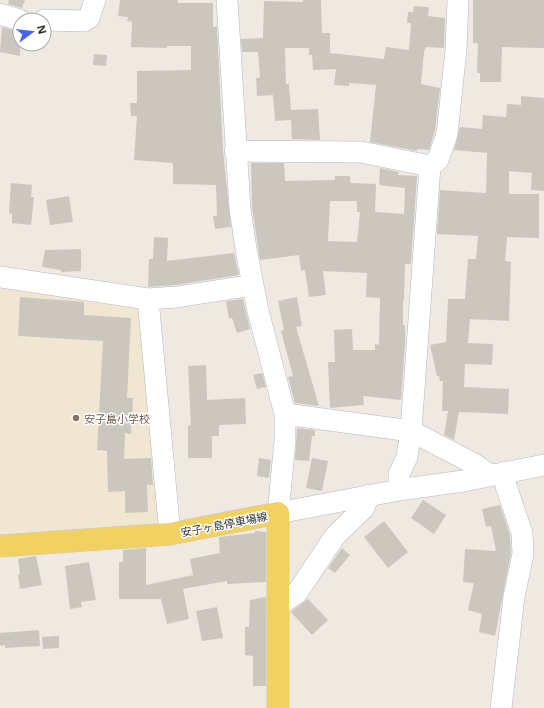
<svg xmlns="http://www.w3.org/2000/svg" width="544" height="708" viewBox="0 0 544 708" font-family="'Open Sans','Noto Sans JP',sans-serif">
<rect width="100%" height="100%" fill="#efe9e1"/>
<path fill="#f0e6d1" d="M0,287L144,307L162,528L0,533Z"/>
<path fill="#cbc7bf" fill-rule="evenodd" d="M9,0H25L22,8L8,4Z
M120,0H178V3H213V27H217L223,151L231,227L215,229L213,216H217L216,185L173,184V163L134,160L137,116H131L130,103H137V71L191,70V46H167V48L131,47L132,22L127,21L128,17L118,16Z
M303,0H321L322,33H330V53L384,59L386,47L409,50L411,23H407L408,12H413L414,6L429,7L428,16L445,18L444,48L426,47L424,52L421,84L440,88L435,131L429,150L417,149V151L370,142L376,85L349,83V86L334,85L336,69L313,70L312,55H309V48H285L286,84H289L291,110L318,109L320,140L292,139L291,120L275,121L273,95L257,96L256,78H260L258,52H242L241,39L263,38L264,1L303,2Z
M473,0H544V48L502,47L501,82H480V73H477L478,43H473Z
M2,27L20,32V56L0,52Z
M94,54L107,55L106,66L93,65Z
M521,96L544,98V191L531,190L532,173L509,171V194H539V238L507,237L505,261L511,262L509,321L470,319L468,343L493,344L492,365L465,364L464,387L509,389L508,414L459,412L454,440L444,435L448,411H442L443,381H440L439,376H437L430,345L446,342L448,299H465L468,259H476L478,236L437,234L440,190L486,193L487,153L454,150L460,127L482,129L483,115L506,117L507,104L521,105Z
M251,163H284L285,181L335,180V176H350V182L352,183L376,184L375,212L404,214L405,188L379,185L380,168L399,172L398,175L417,176L411,264H405L404,300H403V325H405V344L401,400L363,396L364,405L330,408L328,362H335L334,330L352,329L353,350H375V344L379,345L380,298L366,297L367,273L323,271L326,295L309,297L305,270L301,271L299,255L260,260L252,208ZM330,201H357V212H360L357,242L328,241Z
M11,183L32,185L31,197H34L31,225L12,223V214L9,213Z
M69,196L73,222L50,225L46,200Z
M154,237L168,238L167,261L234,253L239,275L176,285L148,287L149,259H153Z
M81,249V271L61,272V270L42,267L45,250Z
M20,297L84,302V315L131,318L127,398H133L131,434L125,433L124,459L151,458L153,485H147L148,512L125,513V491L108,492L107,451L97,450L103,341L18,336Z
M297,297L302,326L296,327L319,406L295,403L288,377L293,376L281,331L284,330L278,301Z
M243,299L250,329L237,333L232,318L229,319L226,301Z
M206,365L207,400L245,398L246,424L219,425V436H212V458H188V425L191,426L188,366Z
M262,373L266,387L257,389L253,375Z
M297,428L315,430V436H312L309,461L295,460Z
M259,458L271,460L269,478L257,476Z
M312,458L328,461L322,491L306,488Z
M423,500L446,515L434,534L411,518Z
M500,505L510,535L511,553L495,636L479,632L482,614L468,610L474,583L463,582L465,549L496,551L491,526L486,527L482,509Z
M384,521L408,552L388,568L364,537Z
M255,531L266,532V582L227,584V581L183,589L189,619L167,624L161,599H119V562H123V550L146,548V585L193,575L190,559L220,553L219,537L255,533Z
M342,548L350,555L335,573L328,568Z
M36,556L42,585L20,589L18,575L20,574L18,559Z
M89,562L96,600L81,602L82,607L70,609L65,566Z
M266,597V686H253V656L245,655V627H249L250,600Z
M308,599L328,620L312,635L291,612Z
M217,607L223,638L202,641L196,611Z
M39,630L40,646L5,648V645L0,646V633Z
M59,636V648L43,649L42,637Z"/>
<g fill="none" stroke-linecap="round" stroke-linejoin="round">
<g stroke="#b4b7c1" stroke-width="22">
<path id="minor" d="M227,0L240,209L246,249L258,311L285,414V441L278,513L399,490L463,481L544,465
M0,14L20,20
M44,20L84,21L89,18L95,0
M235,151L361,152L430,166
M0,277L148,299L177,297L253,285
M148,299L170,534
M285,414L411,431L476,465L490,475
M399,490V474L407,457L411,431L430,166L438,160L447,134L456,50L458,0
M277,607L297,593L335,536L364,508L369,495
M501,708L514,597L523,554L522,533L506,486L504,472"/>
</g>
<g stroke="#c9c9c9" stroke-width="23">
<path id="major" d="M0,546L170,534L278,513V708"/>
</g>
<use href="#minor" stroke="#fff" stroke-width="21"/>
<use href="#major" stroke="#f2d163" stroke-width="22"/>
</g>
<circle fill="#8d6e63" stroke="#fff" stroke-width="1.5" cx="76" cy="418" r="4"/>
<g text-anchor="middle" dominant-baseline="central" stroke-width="3" stroke-linejoin="round" paint-order="stroke">
<g font-size="11" fill="#785e54" stroke="#fff" text-anchor="start">
<text x="84" y="418">安子島小学校</text>
</g>
<g font-size="11" fill="#2e2e2e" stroke="#fff">
<text transform="translate(224 524) rotate(-11)">安子ヶ島停車場線</text>
</g>
</g>
<g transform="translate(32 32) rotate(75)"><circle r="19" fill="#ffffff" stroke="#ababab"/>
<path d="M0-3L7 15L0 10L-7 15Z" fill="#4264fb"/>
<text y="-6" font-size="11" font-weight="bold" text-anchor="middle" fill="#2e2e2e">N</text>
</g>
</svg>
